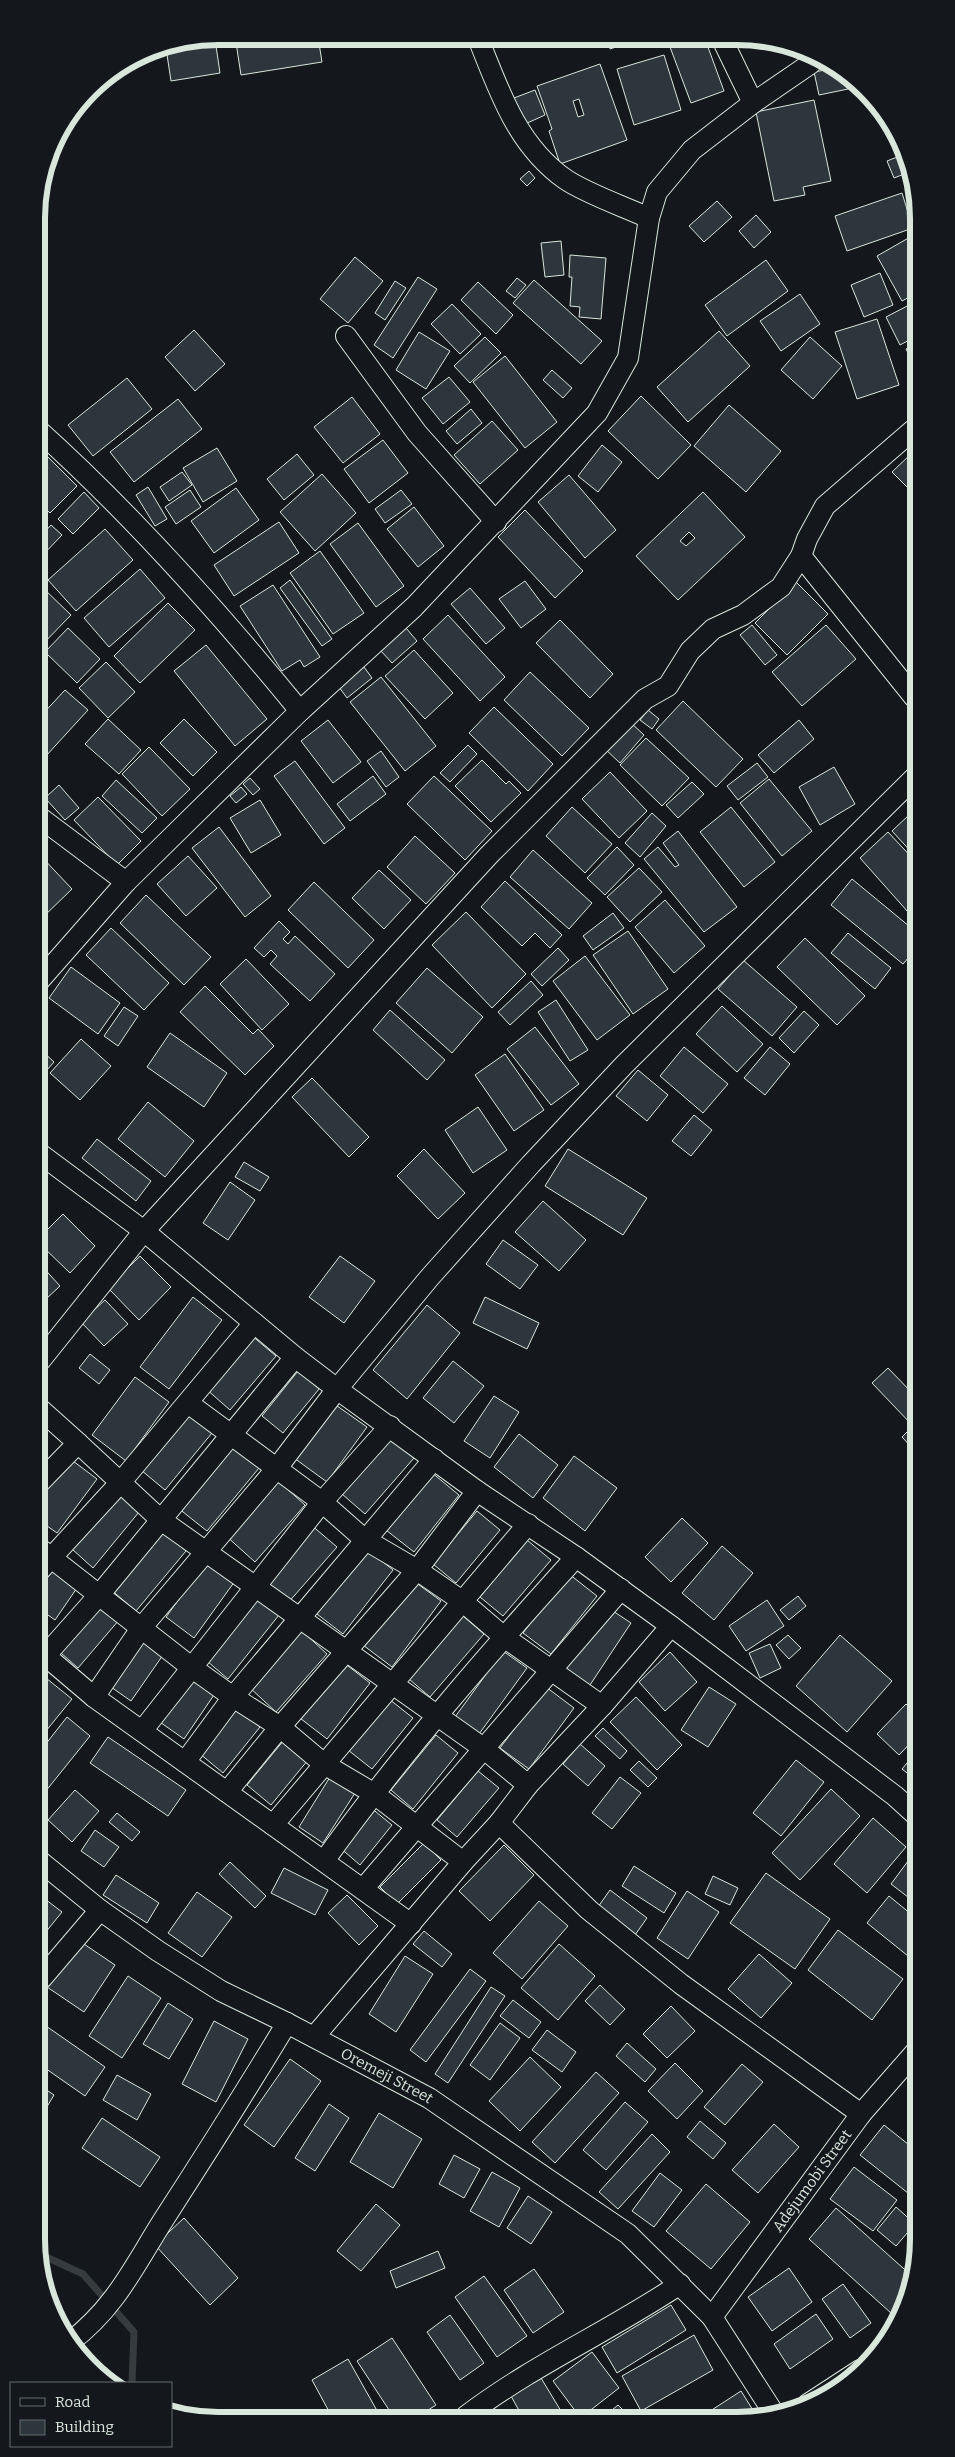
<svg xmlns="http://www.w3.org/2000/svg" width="955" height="2457" viewBox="0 0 955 2457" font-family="Bitter,serif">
<rect width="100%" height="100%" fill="#14181c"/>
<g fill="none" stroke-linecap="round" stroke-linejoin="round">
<path stroke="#363b3e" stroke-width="7" d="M42,2255L83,2274L134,2332L132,2383"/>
</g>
<path fill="#2c363c" stroke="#d8e6dc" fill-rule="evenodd" d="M235,36L318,37L322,62L241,75Z
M215,39L220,73L171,81L166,48Z
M607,39H639L610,49Z
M667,39H705L724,91L691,103Z
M664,55L681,110L634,125L617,69Z
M600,64L627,140L560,164L549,131L552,129L537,86ZM579,99L584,115L578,117L573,101Z
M836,68L844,73L848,89L819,95L814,72Z
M849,76L857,82L859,83L851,85Z
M535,90L545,115L525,124L514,98Z
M814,100L831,181L803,187L805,195L774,201L756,112Z
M905,154L912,171L894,178L887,161Z
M529,171L535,178L527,186L520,179Z
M902,193L913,228L847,251L835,216Z
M717,201L732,217L704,242L689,226Z
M756,215L771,232L754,248L739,231Z
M912,236L913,295L902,301L877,256Z
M561,241L564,275L545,277L541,243Z
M570,255L606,258L601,319L579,317L580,307L570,306L572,277H569Z
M355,257L383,281L348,323L320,299Z
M766,260L788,291L727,336L705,305Z
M880,273L893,305L864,317L851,285Z
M418,277L437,289L393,358L374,345Z
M517,278L526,285L515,298L506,291Z
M534,280L602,341L581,364L513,303Z
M395,281L406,288L385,320L375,313Z
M478,282L513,315L496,334L461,300Z
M800,294L820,324L781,351L760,321Z
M913,303V338L900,345L886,317Z
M452,304L481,334L460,354L431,324Z
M877,319L899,385L857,399L835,332Z
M194,330L225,364L195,391L165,357Z
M719,331L750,366L688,422L657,387Z
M419,332L450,351L426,389L396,370Z
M485,337L501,353L470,383L454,366Z
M810,337L842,366L813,399L781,370Z
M913,345V363L906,349Z
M505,356L557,422L525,448L473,382Z
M552,370L572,388L563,398L543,380Z
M449,377L470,402L443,424L422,398Z
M127,378L152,409L93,456L68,425Z
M641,396L691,445L658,479L608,431Z
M352,397L380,434L343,463L314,427Z
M178,399L202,429L134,482L110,452Z
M729,405L781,451L746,492L694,446Z
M471,409L482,423L457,444L446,431Z
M492,421L518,450L480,484L454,455Z
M383,440L408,473L369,503L344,469Z
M602,445L622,462L598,492L578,476Z
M217,448L237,481L203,502L183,468Z
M40,449L77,486L50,513L37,501V452Z
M913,452L914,494L892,472Z
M297,454L314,475L284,500L267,479Z
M182,472L192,485L169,501L160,487Z
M322,474L356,513L315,551L280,512Z
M569,475L616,530L585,558L538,502Z
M148,487L167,519L155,526L136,495Z
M236,488L259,520L214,553L191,521Z
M190,490L201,507L176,524L165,507Z
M401,490L412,504L385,523L375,509Z
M84,492L99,508L73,534L58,519Z
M703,492L745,537L678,600L636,556ZM689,532L695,538L686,546L680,541Z
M414,507L444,546L418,567L387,529Z
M37,510L46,518L38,526Z
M525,510L583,571L555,598L498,537Z
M279,522L299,553L234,596L214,565Z
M358,523L404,586L376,607L330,544Z
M51,525L62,535L38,560V539Z
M105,529L133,560L76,611L48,580Z
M320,551L364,613L333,634L290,573Z
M140,569L165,598L109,647L84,618Z
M290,580L332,639L322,646L280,588Z
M525,581L546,609L521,628L499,599Z
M796,582L828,614L787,655L755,623Z
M273,585L320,657L304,667L300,660L282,671L240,606Z
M41,586L71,615L38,649V589Z
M470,588L505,628L486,644L451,604Z
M168,603L195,630L140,683L114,656Z
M448,615L505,677L480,701L423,639Z
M560,620L613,674L590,698L536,643Z
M752,625L777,655L765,665L740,635Z
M826,625L856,659L802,706L772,672Z
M68,628L100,659L77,683L45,652Z
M406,628L417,641L392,663L380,650Z
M206,645L267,719L235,746L174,671Z
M414,650L453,693L425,719L385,676Z
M106,662L135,692L108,718L79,688Z
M364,667L372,678L347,698L339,687Z
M530,672L589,728L562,756L504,700Z
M38,676L48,685L38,695Z
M381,677L436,746L405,771L350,702Z
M65,690L88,710L45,757L38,751V719Z
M683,701L743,759L716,787L656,730Z
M494,707L553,764L528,791L469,733Z
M648,710L659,719L652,729L640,720Z
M108,719L141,750L119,774L85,744Z
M184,719L217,752L193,776L160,743Z
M328,720L361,762L333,783L301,741Z
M799,720L814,739L774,773L758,755Z
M629,721L644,735L620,763L604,748Z
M646,738L689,778L662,806L620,765Z
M468,745L477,754L450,782L440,773Z
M149,747L190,789L162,816L122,774Z
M381,751L399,777L386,787L367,761Z
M482,760L506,784L509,781L521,793L491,822L455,786Z
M295,761L345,828L324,844L274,776Z
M757,763L768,777L738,800L727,786Z
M834,767L855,804L820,825L799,787Z
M610,772L647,811L619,838L582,799Z
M373,776L386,794L350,821L337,804Z
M434,776L492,831L465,860L407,804Z
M250,778L260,789L253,795L243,784Z
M769,779L812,831L782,856L740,803Z
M116,780L157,818L142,833L102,796Z
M692,782L704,794L678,818L666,805Z
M59,785L79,808L65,820L45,798Z
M241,787L247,794L236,803L230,796Z
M98,797L141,841L117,865L74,820Z
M260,800L281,835L251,853L230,818Z
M572,807L612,844L585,873L546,836Z
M731,807L775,862L744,887L700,832Z
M652,813L666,826L640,857L625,843Z
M910,814L914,820L915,856L892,831Z
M219,827L271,896L245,917L192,848Z
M678,831L737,907L704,932L644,859L658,847L675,867L679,865L663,843Z
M888,832L915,861V906L908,912L860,858Z
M415,836L455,873L426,904L387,867Z
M617,847L634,865L605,895L587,878Z
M533,850L592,903L569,929L510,877Z
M38,853L72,889L41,919L39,916Z
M188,856L217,888L186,916L157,884Z
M639,868L662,892L630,922L607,897Z
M379,870L411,900L384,929L352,898Z
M852,879L915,931V950L903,964L831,905Z
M505,881L562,935L550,948L535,933L522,946L481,907Z
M314,882L374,940L348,968L288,910Z
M146,895L211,957L184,985L120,923Z
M665,900L705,946L674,973L635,927Z
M466,912L526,974L492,1008L432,945Z
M613,913L624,928L593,950L583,936Z
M279,921L290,932L283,939L288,944L295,936L335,974L310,1001L270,964L277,956L271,950L264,957L254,948Z
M111,928L169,983L144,1010L86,955Z
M628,931L668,989L633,1014L593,955Z
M848,933L891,968L875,989L831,953Z
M805,938L865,996L837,1025L777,967Z
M558,948L569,960L542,986L531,974Z
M585,956L630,1015L597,1040L553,981Z
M246,959L289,1004L262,1030L220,984Z
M743,960L797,1007L772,1036L718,989Z
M71,967L120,1003L98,1034L49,998Z
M427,968L483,1017L452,1053L396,1003Z
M531,981L543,995L510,1025L498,1012Z
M205,986L253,1034L258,1029L274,1046L245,1075L180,1012Z
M556,1000L588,1050L570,1061L538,1012Z
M722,1006L763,1044L737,1072L696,1034Z
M124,1007L138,1016L118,1046L104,1036Z
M390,1010L445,1060L427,1080L373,1030Z
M804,1011L819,1025L794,1053L779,1038Z
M535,1027L579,1084L551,1105L507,1049Z
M170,1033L227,1073L204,1107L147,1067Z
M81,1039L111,1066L80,1100L50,1073Z
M684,1047L728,1084L703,1113L660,1076Z
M770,1047L790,1064L765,1095L744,1078Z
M39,1048L54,1062L39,1079Z
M505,1054L544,1110L514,1131L475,1075Z
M638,1070L668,1095L647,1121L616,1096Z
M312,1078L369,1137L349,1157L292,1097Z
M148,1102L194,1141L165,1177L118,1139Z
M478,1107L507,1150L473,1173L445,1130Z
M694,1115L712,1130L691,1156L672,1141Z
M97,1139L151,1181L136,1201L82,1158Z
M424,1149L465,1193L438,1219L397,1176Z
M568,1149L647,1198L623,1235L545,1186Z
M244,1162L269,1177L260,1191L235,1177Z
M230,1182L255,1200L228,1240L203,1223Z
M543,1201L586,1240L559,1271L515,1232Z
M63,1214L95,1246L70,1273L40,1244L39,1238Z
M503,1240L538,1265L520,1289L486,1264Z
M140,1256L171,1287L139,1320L108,1288Z
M340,1256L375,1281L344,1323L309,1297Z
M40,1264L60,1286L46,1299L40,1292Z
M193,1297L222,1320L169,1389L140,1367Z
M485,1297L539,1323L527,1349L473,1323Z
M105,1300L128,1324L104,1346L81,1322Z
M427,1305L460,1333L407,1399L373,1370Z
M251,1335L276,1356L230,1410L205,1388Z
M90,1354L110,1370L99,1384L79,1368Z
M453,1361L484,1386L454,1423L423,1398Z
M888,1368L916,1397V1452L902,1437L913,1426L872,1383Z
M298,1371L319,1389L283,1433L262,1416Z
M135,1377L169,1402L126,1461L92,1435Z
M494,1396L519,1412L490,1458L464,1441Z
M333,1403L367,1427L327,1482L294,1458Z
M187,1413L212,1433L165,1490L141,1470Z
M519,1434L558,1465L533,1498L494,1467Z
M391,1438L414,1458L365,1514L342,1494Z
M231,1445L259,1468L207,1531L178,1508Z
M574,1456L617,1488L585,1531L543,1498Z
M69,1458L97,1479L57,1533L40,1521V1496Z
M431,1472L459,1495L414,1552L386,1530Z
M275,1478L305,1505L255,1562L225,1535Z
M118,1494L139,1512L93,1568L72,1549Z
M477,1511L500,1530L456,1583L433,1564Z
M682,1518L708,1543L671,1582L645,1557Z
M310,1524L337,1547L287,1604L260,1580Z
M161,1529L186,1551L136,1611L110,1589Z
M527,1540L551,1560L503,1616L480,1597Z
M722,1546L753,1573L714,1620L682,1593Z
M367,1549L393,1570L343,1634L317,1614Z
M207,1561L235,1581L194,1638L166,1617Z
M54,1568L79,1585L55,1620L41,1610L40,1588Z
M569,1574L597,1596L551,1654L523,1633Z
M411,1579L441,1601L392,1667L363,1645Z
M798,1596L806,1606L789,1620L780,1610Z
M257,1597L279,1615L228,1679L207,1661Z
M767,1600L784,1626L746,1651L729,1626Z
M101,1605L119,1620L78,1668L61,1653Z
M607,1607L631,1623L588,1688L564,1672Z
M463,1616L484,1634L430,1697L409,1679Z
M300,1629L327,1654L276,1712L249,1687Z
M788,1635L801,1648L789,1659L776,1645Z
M840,1635L892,1681L847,1732L796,1686Z
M142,1640L163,1655L131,1701L111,1687Z
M770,1644L781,1668L760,1678L749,1653Z
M503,1651L527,1668L479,1734L455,1717Z
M670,1652L697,1682L665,1711L639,1682Z
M339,1659L370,1683L327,1739L296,1715Z
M917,1659V1679L907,1670Z
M41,1674L72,1699L41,1737Z
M189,1674L216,1692L184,1739L157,1720Z
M546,1687L574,1708L529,1769L500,1748Z
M709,1687L736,1704L708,1747L681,1730Z
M636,1697L682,1745L657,1770L610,1722Z
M389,1699L413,1718L372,1769L348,1750Z
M906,1704L917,1715V1736L899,1755L877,1734Z
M236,1707L260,1727L223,1773L199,1753Z
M67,1717L90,1736L41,1797V1750Z
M603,1728L627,1751L620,1759L595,1736Z
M436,1735L458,1753L413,1809L391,1790Z
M108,1737L186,1790L168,1816L90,1763Z
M284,1740L308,1760L271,1805L247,1785Z
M580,1744L605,1766L588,1786L563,1764Z
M917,1751V1781L902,1769Z
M796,1760L824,1782L781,1836L753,1813Z
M639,1761L657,1778L648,1787L630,1770Z
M478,1771L499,1788L457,1837L437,1820Z
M330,1777L355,1793L323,1843L299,1827Z
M620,1777L641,1793L612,1829L592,1813Z
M831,1789L860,1816L800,1880L772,1853Z
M75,1790L99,1811L72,1842L48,1820Z
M370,1807L392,1825L360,1865L338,1846Z
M117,1813L140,1832L132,1841L109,1822Z
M873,1818L906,1847L867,1893L834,1864Z
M95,1830L119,1847L104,1867L81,1851Z
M424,1843L441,1860L397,1904L380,1887Z
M504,1845L534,1875L490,1921L459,1891Z
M911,1857L917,1862V1904L891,1884Z
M230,1862L266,1896L255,1908L219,1874Z
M634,1866L676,1893L664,1913L622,1886Z
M284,1868L328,1890L315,1915L271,1893Z
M766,1873L830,1919L795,1969L730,1923Z
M116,1875L159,1903L147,1923L103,1895Z
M713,1876L738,1888L730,1905L705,1894Z
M610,1890L647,1918L635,1935L598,1907Z
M687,1891L719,1912L688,1959L657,1938Z
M197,1892L232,1917L202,1957L168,1933Z
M347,1895L378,1926L359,1945L328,1913Z
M41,1896L62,1912L41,1938Z
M889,1896L917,1919L918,1964L867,1923Z
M539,1901L568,1926L522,1979L493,1953Z
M838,1930L903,1979L872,2020L808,1970Z
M424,1931L452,1954L442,1967L413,1944Z
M78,1940L115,1965L84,2012L47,1987Z
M559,1944L595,1976L558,2020L521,1988Z
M759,1954L792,1983L761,2018L728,1989Z
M405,1956L433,1974L396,2032L369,2014Z
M470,1969L486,1981L426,2062L410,2050Z
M128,1976L161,1998L122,2058L89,2036Z
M600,1985L625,2009L610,2025L585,2001Z
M491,1987L505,1996L448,2083L435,2074Z
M513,2000L541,2022L529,2038L500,2016Z
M168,2003L193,2019L169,2059L143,2044Z
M671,2006L695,2031L667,2058L643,2034Z
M214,2021L248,2039L216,2102L182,2084Z
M500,2023L520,2038L490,2080L470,2065Z
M46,2026L105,2067L85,2096L42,2066V2033Z
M547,2030L576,2052L562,2072L532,2050Z
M627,2043L656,2069L645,2082L616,2056Z
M530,2057L561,2087L520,2131L489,2101Z
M290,2059L321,2081L274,2147L244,2125Z
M675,2063L703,2091L677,2119L648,2091Z
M742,2064L763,2082L725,2125L704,2107Z
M596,2072L619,2093L555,2163L532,2142Z
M117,2075L151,2094L137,2120L103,2100Z
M42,2087L54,2095L42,2115Z
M625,2102L648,2122L606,2170L583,2150Z
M918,2102V2123L908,2113Z
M329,2104L349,2118L315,2171L295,2158Z
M379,2113L422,2139L393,2188L350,2162Z
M102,2118L160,2157L140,2187L82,2148Z
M700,2121L726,2143L713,2159L687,2137Z
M774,2124L799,2147L758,2193L732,2170Z
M884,2125L918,2152V2201L860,2155Z
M652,2134L670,2152L618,2209L599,2192Z
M454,2155L480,2169L464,2198L439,2184Z
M854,2167L897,2200L873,2231L830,2199Z
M492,2172L520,2188L499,2227L470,2211Z
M660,2173L682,2190L654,2227L632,2211Z
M706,2184L750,2222L711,2269L666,2231Z
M528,2196L552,2212L531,2244L507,2228Z
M376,2204L400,2225L361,2271L337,2251Z
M896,2207L915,2224L896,2246L877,2230Z
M836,2208L913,2277L910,2294L892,2314L809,2239Z
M184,2218L238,2278L210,2305L155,2245Z
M918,2245V2251L915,2266L907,2260Z
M438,2251L445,2268L396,2288L390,2271Z
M789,2268L812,2302L772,2331L748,2297Z
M534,2269L564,2312L533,2333L504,2290Z
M484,2276L527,2336L497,2357L455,2297Z
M843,2284L871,2323L850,2338L822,2299Z
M671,2305L686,2330L617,2373L602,2347Z
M816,2314L833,2339L790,2369L774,2344Z
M450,2315L484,2363L460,2380L427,2332Z
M694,2335L713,2370L641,2411L622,2376Z
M392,2338L436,2405L419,2416H393L357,2361Z
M592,2352L619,2388L583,2416H579L553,2381Z
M348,2359L380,2416L332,2417L312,2380Z
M541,2378L564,2416H522L511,2396Z
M741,2391L756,2415H704Z
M618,2405L628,2415H606Z"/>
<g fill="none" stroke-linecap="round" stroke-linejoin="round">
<g stroke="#d8e6dc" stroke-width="22">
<g id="minor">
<path d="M478,38C499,91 517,145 565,179C585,193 625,207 649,218"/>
<path d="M722,39L753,103"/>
<path d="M346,336L417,433L496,522"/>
<path d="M37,429C133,515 219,612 300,711"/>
<path d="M801,556L914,697"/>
<path d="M38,816L126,882"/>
<path d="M39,981L126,882L300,711L414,607L597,413L628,358L649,218L657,192L692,150L753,103L810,64L818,55"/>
<path d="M39,1153L144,1231L295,1357L337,1389L477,1491L576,1557L671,1626L895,1796L917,1816"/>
<path d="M40,1361L144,1231L489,855L645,699L668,686L690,651L713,629L743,615L781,587L801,556L807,539L825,506L913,430"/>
<path d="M188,1403L322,1502L364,1539L417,1570L462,1601L504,1637L602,1706"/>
<path d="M40,1409L78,1443L40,1482"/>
<path d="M78,1443L161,1520L483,1748L528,1785"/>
<path d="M40,1549L191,1667L233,1697L280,1727L324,1764L373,1793L463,1862"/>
<path d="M40,1570L120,1483L254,1323"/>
<path d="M41,1652L94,1697L411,1924"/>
<path d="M45,1656L100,1594L295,1357"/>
<path d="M94,1697L142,1627L277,1468L337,1389L430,1277L531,1164L624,1065L914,778"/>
<path d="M142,1731L322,1502L390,1426"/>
<path d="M185,1762L233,1697L434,1459"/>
<path d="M227,1792L280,1727L417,1570L477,1491"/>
<path d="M499,1823L589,1910L681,1984L861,2114"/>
<path d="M273,1825L528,1524"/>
<path d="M324,1861C401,1754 487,1655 576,1557"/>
<path id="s1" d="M41,1862L100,1910L158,1951L221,1991L287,2023L429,2098L628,2234L712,2317L775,2415"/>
<path d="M363,1889L621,1589"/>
<path d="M42,1978L100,1910"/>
<path d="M314,2037L463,1862L499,1823L528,1785L602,1706L671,1626"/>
<path id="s2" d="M712,2317L861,2114L918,2049"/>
<path d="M70,2342C116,2307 134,2266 164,2219C206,2154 247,2089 287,2023"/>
<path d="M808,2404L860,2370"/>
<path d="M466,2416C533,2365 610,2331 680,2284"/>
</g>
</g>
<use href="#minor" stroke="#14181c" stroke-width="20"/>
</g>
<g text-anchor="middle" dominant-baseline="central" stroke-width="4" stroke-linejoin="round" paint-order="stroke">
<g font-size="15" fill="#d8e6dc" stroke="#14181c">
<text stroke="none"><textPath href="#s1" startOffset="408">Oremeji Street</textPath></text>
<text stroke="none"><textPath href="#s2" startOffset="169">Adejumobi Street</textPath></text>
</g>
</g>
<path d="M0 0H955V2457H0ZM218 45H737A173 173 0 0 1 910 218V2239A173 173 0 0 1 737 2412H218A173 173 0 0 1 45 2239V218A173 173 0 0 1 218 45Z" fill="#14181c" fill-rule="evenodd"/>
<path fill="none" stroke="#d8e6dc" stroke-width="6" d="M218 45H737A173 173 0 0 1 910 218V2239A173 173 0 0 1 737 2412H218A173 173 0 0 1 45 2239V218A173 173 0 0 1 218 45Z"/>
<rect x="10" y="2382" width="162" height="65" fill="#14181c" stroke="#626a69"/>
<rect x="20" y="2398" width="25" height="8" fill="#14181c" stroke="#626a69"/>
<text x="55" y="2407" font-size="15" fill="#d8e6dc">Road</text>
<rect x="20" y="2420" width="25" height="15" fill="#2c363c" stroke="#626a69"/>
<text x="55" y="2432" font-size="15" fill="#d8e6dc">Building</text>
</svg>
